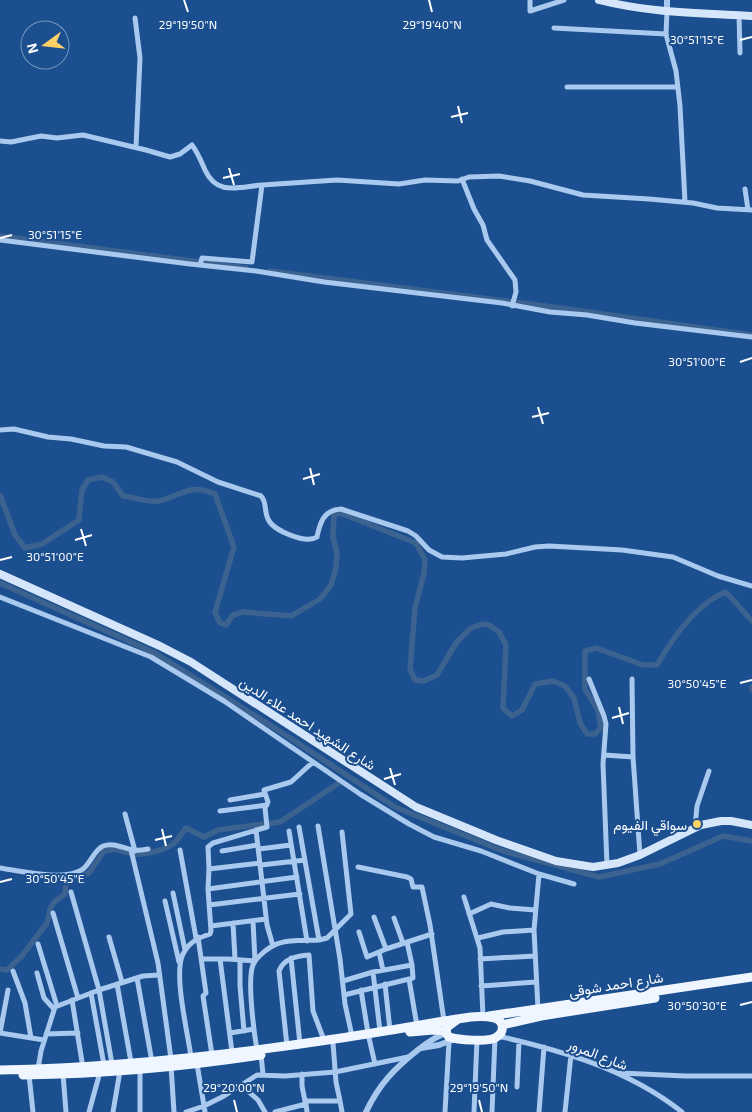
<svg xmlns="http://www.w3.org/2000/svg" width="752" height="1112" viewBox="0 0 752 1112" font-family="'Exo 2',Vazirmatn,sans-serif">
<rect width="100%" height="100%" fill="#1b4f8f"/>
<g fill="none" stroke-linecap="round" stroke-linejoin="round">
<path stroke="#3c6290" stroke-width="5.5" d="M0,236L246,268
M270,271L553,307L752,335
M0,495L15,535L25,548L42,544L79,520L82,490L88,480L102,477L113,482L123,496C133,497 149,503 159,501C183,495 188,483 215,494L234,547L215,612L220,623L226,625L233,615L243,612L291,616L320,599L331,585L336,568L337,553L333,537L334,515L340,513L416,543L425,560L424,573L415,608L410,669L415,680L424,681L437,675L456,643L471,628L482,624L489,625L499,632L506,645L503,708L512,716L522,710L535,684L553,681L565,686L574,698L580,723L587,734H595L601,728L598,710L585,689V651L596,648L643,665H657C672,639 697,603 726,592L752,621
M0,583L155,653L281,732L395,807L503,851L599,877L660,864L723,836L752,841
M752,687V690
M134,854C143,855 166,850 173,844C178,840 182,833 186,828L204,837L218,830L280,822L339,783
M0,969L7,970L21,957L47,923L50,909L54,902L65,894L66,885L69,879L89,873L104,851L114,849L130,853"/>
<path stroke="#a9c9ee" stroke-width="5" d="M530,0V11L564,0
M667,11L666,34L676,71L680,106L685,202
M739,15L740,53
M135,18L140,58L136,147
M554,28L666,34
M567,87H677
M0,141L11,142L41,136L57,138L83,135L146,150L170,157L180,154L192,145C198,153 201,161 205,170C217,196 238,187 262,185
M462,179L474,209L483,225L487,240L515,280L516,292L512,306
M745,189L748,210
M0,240L190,264L256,271L324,282L502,303L550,312L587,315L635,323L752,337
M200,265L202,258L252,262L262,185L337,180L399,184L425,180L458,181L469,177L499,176L530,181L583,195L649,199L693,203L717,208L752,210
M0,430L14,429L48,437L71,439L104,446L126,447L177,462L218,482L261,496C267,502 264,511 268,519C273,531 306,544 317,537C320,522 324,510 341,509L408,531L416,536L429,550L442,557L462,558L506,554L535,547L549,546L622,550L673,557L718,576L752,586
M0,597L151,657L224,701L360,794L409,824L434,837L481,851L539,874L574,884
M589,679L604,716L606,724L603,764L607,865
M632,679L633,757L640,855
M604,755L633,757
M230,800L265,794
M220,811L267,805
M125,814L135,851
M318,826L340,959L345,1004L352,1036
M695,827L697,806L709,771
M256,830L267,925L273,946
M289,831L307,941
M259,849L291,845
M131,850L158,963L171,1059
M180,850L196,938
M222,851L258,845
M261,865L305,860
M358,867L407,877L411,879L413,887H422L430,925L444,1021
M0,868C20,871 66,882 83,869C91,863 94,850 103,846C113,842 123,848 133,850C138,851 143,850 148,849
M209,869L260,863
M208,889L297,877
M173,893L185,950
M464,897L480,948L483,1017
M165,901L179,962
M209,905L300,894
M53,913L78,998
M469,914L491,904L510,908L535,910
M374,917L386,949L432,934
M394,918L403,943
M233,923L235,959
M211,926L266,919
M359,932L367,957L386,949
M109,937L122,982
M198,937L206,993L203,996L212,1055
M478,938L503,932L534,930
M319,940L327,938L351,914L342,832
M38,944L57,1006
M379,952L383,970
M291,958L300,1044
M202,959H228L255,961L253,921
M220,959L232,1052
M480,959L535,956
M240,960V986L244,1031
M412,965L413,978L409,979L417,1026
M13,971L25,1003L31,1038
M373,972L380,1031
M37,973L44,998L54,1009
M137,978L152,1062
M343,981L373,972L412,965L407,942
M117,984L131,1062
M385,984L390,1030
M481,986L536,982
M361,990L368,1033
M91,993L104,1065
M344,995L409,979
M72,1000L83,1068
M538,1009L534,930L539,874
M0,1033L44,1040
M0,1033L8,990
M230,1033L254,1029
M46,1034L78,1033
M498,1036C564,1051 629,1070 682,1112
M369,1038L375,1064
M333,1043L336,1082L340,1101
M287,1046L279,971C284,958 297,956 309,955L313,1011L324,1040
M257,1050C254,1033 247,979 253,965C257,956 271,945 280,943C292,939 306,941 319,940L299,827
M261,1055L263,1074
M191,1057C188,1034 173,973 183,954C189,942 198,938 210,934L211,931L208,889L209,869L208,847L213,843L267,827L265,808L268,802L264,790L291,782L313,762
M112,1064L99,990L143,976L159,975
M197,1064L205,1112
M171,1066L174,1112
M38,1069L41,1051L55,1007L99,990L71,892
M621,1073L685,1076H752
M63,1074L66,1112
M302,1074V1086L305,1101
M29,1075L33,1112
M241,1085L258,1100L265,1112
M517,1087L519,1041
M305,1101H340L342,1112
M306,1104L307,1112
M89,1112L100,1072
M113,1112L120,1071
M140,1112V1068
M186,1112L204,1106L224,1096L257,1075L285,1076L335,1072L408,1057
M275,1112L306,1104L305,1101
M445,1112L449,1042
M474,1112L477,1040
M492,1112L495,1038
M539,1112L544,1047
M565,1112L571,1055"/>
<path stroke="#a9c9ee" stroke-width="6" d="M667,11V0
M421,1048L439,1045L455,1039
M366,1112C379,1084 395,1068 419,1049C428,1042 435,1037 446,1033"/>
<path stroke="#d6e6fa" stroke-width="8" d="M599,0C649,13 701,13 752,16
M0,574L160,646L191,662L416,807L496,840L556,861L593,867L618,863L640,855L701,825L721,821H731L752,825"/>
<path stroke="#f0f6ff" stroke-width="9" d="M489,1016L752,977
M502,1025L541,1016L655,998
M410,1032L433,1030L446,1031
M0,1070C149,1067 298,1047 444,1021C459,1019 479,1014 494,1018C505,1021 505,1033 495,1038C487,1042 458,1040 449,1037L446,1033L447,1027L458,1019
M23,1075C102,1074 183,1067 261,1055"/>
</g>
<path fill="none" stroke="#fff" stroke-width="2" d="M184,0L188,12M429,0L432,12M740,40L752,37M458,106L462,123M451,117L468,113M229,168L234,185M223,178L240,174M0,238L12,235M740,362L752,358M538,407L543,424M532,417L549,413M310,468L314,485M303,479L320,474M81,529L86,546M75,540L92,535M0,560L12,557M740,683L752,680M619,707L623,724M612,718L629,713M390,768L395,785M384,779L401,774M162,829L166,846M155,840L172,836M0,882L12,879M740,1005L752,1002M234,1100L237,1112M479,1100L482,1112"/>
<circle fill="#ffd166" stroke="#1b4f8f" stroke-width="2" cx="697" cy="824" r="5"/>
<g text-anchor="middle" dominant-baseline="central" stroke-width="4" stroke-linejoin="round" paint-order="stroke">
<g font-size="14" fill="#fff" stroke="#1b4f8f">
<text transform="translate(308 723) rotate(33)">شارع الشهيد احمد علاء الدين</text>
<text transform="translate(616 984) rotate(-9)">شارع احمد شوقى</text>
<text transform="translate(598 1054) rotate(21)">شارع المرور</text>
</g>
<g font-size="14" fill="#fff" stroke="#1b4f8f" text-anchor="end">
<text x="687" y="824">سواقي الفيوم</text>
</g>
</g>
<g font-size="12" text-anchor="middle" fill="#fff" stroke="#1b4f8f" stroke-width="4" stroke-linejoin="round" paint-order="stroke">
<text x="188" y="29">29°19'50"N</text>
<text x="432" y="29">29°19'40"N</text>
<text x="697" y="44">30°51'15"E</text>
<text x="55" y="239">30°51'15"E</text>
<text x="697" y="366">30°51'00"E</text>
<text x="55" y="561">30°51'00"E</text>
<text x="697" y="688">30°50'45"E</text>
<text x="55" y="883">30°50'45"E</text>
<text x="697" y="1010">30°50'30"E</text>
<text x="234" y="1092">29°20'00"N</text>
<text x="479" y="1092">29°19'50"N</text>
</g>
<g transform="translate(45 45) rotate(255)"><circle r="24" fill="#1b4f8f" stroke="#7695bc"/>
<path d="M0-4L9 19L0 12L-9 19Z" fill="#ffd166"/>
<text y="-8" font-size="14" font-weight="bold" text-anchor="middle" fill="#ffffff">N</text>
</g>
</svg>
